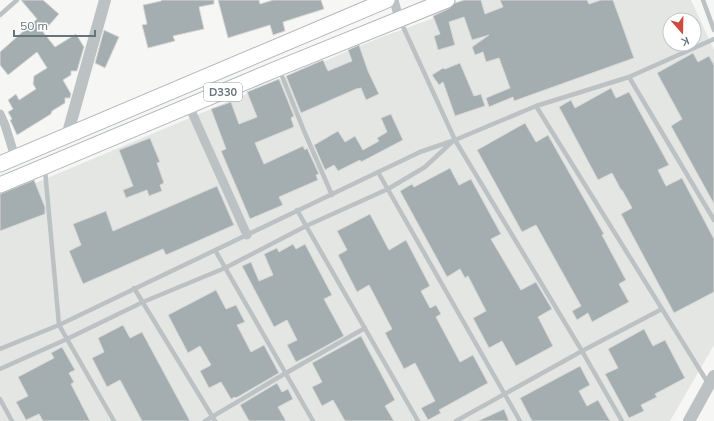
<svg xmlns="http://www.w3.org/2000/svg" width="714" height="421" viewBox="0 0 714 421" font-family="Mulish,sans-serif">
<rect width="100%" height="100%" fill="#f6f6f4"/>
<path fill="#e4e6e4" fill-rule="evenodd" d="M483,0H691L714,50V345L670,421H0V198L379,38ZM670,20H694V44H670Z"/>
<path fill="#a4adb0" stroke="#d8d8d6" d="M21,0H43L59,14L43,32L55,47L76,34L84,47L77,71H71V75L63,80L71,94L70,98H65V103L52,111L51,114L17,135L10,120L12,119L8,112L13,109L8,100L16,94L19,100L36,89L33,84L34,76L47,68L37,52L8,75L0,65V52L37,19Z
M162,0H214V4L199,7L204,29L173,36L175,41L148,48L142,25L147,24L143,5L161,1Z
M218,0H259L260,4L273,0H321L324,9L283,22L285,31L273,35L270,25L228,38Z
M464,0H481L485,14L503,7L500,0H587L589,4L601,0H613L634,58L514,101L513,97L489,107L486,98L510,88L499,58L486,62L483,52L475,55L472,47L489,35L472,40L464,17L449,22L455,45L438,50L434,36L440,34L433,16L450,8L455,3Z
M104,30L119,37L105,68L95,63Z
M359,45L368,71L379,94L366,100L361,88L356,89L301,113L286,76L323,60L328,71L352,61L348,50Z
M693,53L698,62L709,56L714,65V204L671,126L682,119L657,73Z
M460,63L474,96L481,94L485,106L455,116L443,82L439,85L432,75L443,68L445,69Z
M279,79L294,116L291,118L294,127L255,143L264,164L303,146L305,150L307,148L319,174L316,175L318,180L279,197L283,205L250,219L221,151L226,149L211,109L231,102L239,124L257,117L247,92Z
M611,88L616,98L629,92L669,165L658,170L666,186L682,178L714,239V292L674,313L621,214L632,208L622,190H621L612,173L598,180L559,107L571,100L575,108Z
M391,114L403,140L361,162L360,160L338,171L334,165L325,170L314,145L338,131L345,142L355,136L363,150L379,141L377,138L387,132L381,118Z
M525,123L536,142L548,135L604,234L602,235L626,280L619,284L629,302L592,322L588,313L577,320L572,311L581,306L536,225L522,232L477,150Z
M150,138L160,162L157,163L164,183L160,185L162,191L149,196L147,190L126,198L123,190L133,186L119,150Z
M450,168L459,185L471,179L501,234L491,239L521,290L536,282L552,309L538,317L553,346L516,366L502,341L489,348L473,318L486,311L468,276L465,278L460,269L447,277L400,191L412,184L414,187Z
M34,180L45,207V214L0,231V194Z
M217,186L234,225L166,255L163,249L83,284L69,251L81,245L73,224L106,211L113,231Z
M370,214L389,250L406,240L430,286L421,291L430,308L436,305L441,314L436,317L460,362L473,355L488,383L439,410L441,413L428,420L421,408L435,401L415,363L404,369L385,333L392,329L369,285L357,292L338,255L347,250L337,231Z
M293,244L296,249L305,244L332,295L324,299L344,336L308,356L296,362L287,345L297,340L287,320L274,327L242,266L251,262L259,281L273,275L264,254L277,248L279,252Z
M216,290L226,309L236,305L245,322L237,325L251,352L264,345L279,373L236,398L235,397L231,399L221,382L209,388L200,371L211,365L200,346L188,353L168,315Z
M123,325L130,338L142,332L190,421H142L120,380L107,387L92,358L104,352L98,338Z
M644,329L653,346L665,340L685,378L655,394L657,397L641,405L644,411L629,418L605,374L618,368L608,349Z
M361,336L395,400L385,406L394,421H345L333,400L322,406L312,387L322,382L312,363Z
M62,347L75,370L69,373L74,382L71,384L90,421H43L39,414L26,420L16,402L28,396L18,377L54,358L51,353Z
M580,366L590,385L579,391L587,406L598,400L610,421H532L520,398Z
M277,383L282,392L288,389L293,399L278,407L286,421H249L240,405Z
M504,409L509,421H478Z"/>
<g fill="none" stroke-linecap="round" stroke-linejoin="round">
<g stroke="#b0b5b7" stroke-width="17">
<path id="primary" d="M0,164L387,0
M0,185L279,68L447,0"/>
</g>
<path stroke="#bcc1c3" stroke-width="4.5" d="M703,0L714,30
M0,15L17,0
M400,20L455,140L582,351L622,421
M280,71L304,131L332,195
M629,77L714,220
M536,106L708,383
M45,170L59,325L114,421
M378,172L520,421
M297,210L418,421
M215,250L313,421
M134,288L215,421
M0,349L59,325L420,152L455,140L536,106L629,77L714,39
M0,369L67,339L143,302L225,268L306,226L388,189L425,167L453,141
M0,399L12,421
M205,421L286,373L365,328
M456,421L582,351L662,309"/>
<path stroke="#bcc1c3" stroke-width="9" d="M394,0L399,19
M189,106L247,235
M0,114L5,125L15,157"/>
<path stroke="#bcc1c3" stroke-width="12" d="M67,136L105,0
M689,421L714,376"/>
<use href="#primary" stroke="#fff" stroke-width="15"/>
</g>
<g text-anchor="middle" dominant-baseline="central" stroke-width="4" stroke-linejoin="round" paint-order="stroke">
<rect fill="#fff" stroke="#939ea3" stroke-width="1" x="204" y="83" width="38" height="18" rx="3"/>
<g font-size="11" font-weight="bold" fill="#65757b">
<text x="223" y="92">D330</text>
</g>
</g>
<g transform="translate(682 32) rotate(160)"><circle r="19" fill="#ffffff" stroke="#c1c8ca"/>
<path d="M0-3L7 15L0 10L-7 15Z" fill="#cc4b3e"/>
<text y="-6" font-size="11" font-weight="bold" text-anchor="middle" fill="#65757b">K</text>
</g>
<path d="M14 30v6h81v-6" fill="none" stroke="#65757b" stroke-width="2"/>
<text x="20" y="30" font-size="12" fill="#65757b" stroke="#ffffff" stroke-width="3" paint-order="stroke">50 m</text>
</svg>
